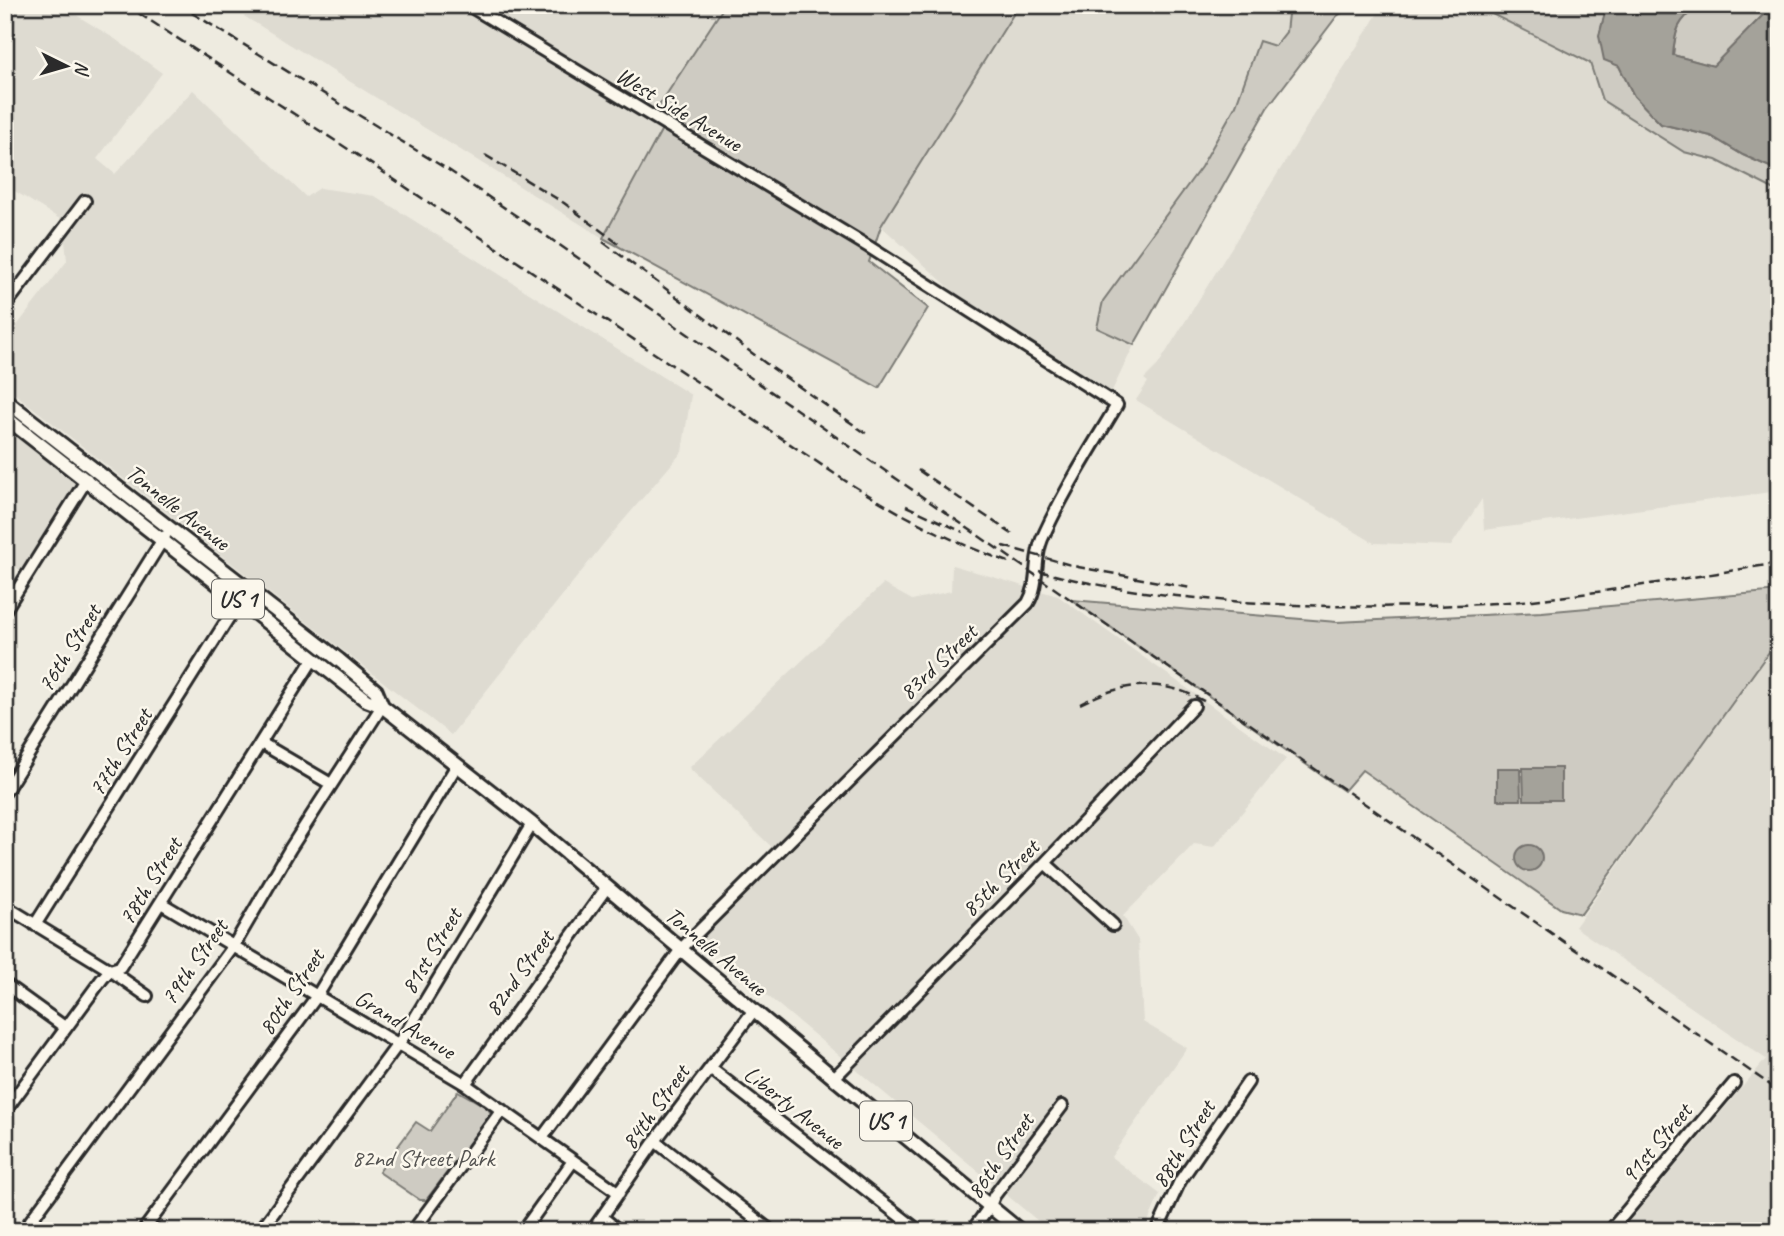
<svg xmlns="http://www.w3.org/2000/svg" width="1784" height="1236" viewBox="0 0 1784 1236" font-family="Caveat,sans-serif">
<rect width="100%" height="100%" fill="#eeebe0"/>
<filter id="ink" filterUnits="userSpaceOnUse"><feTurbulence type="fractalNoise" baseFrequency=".0143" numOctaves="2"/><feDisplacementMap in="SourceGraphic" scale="14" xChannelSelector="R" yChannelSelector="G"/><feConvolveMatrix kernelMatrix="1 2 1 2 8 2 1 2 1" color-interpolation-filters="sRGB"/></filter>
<g filter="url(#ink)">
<path fill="#dedbd1" d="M5,5H60L115,39L162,73L97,159L115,174L193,90L306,197L320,188L375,196L691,395L682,452L605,542L451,735L5,386V341L67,261L63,221L5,185Z
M226,5H725L651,117L663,126L603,238Z
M1019,5H1289L1286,32L1275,46L1259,41L1236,105L1201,167L1103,301L1097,328L1134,345L1109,397L992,326L881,226Z
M1383,5H1474L1590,63L1602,100L1684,152L1716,160L1779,192V491L1484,530L1482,499L1451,546L1374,543L1136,400L1148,382L1144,379L1158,365Z
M5,421L83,480L25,574L5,559Z
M952,565L1058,596L1286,759L1214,847L1194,844L1123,916L1138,940L1143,1022L1187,1048L1111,1157L1160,1194L1144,1231H1050L698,938L778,853L689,768L883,584L912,600L951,591Z
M1779,638V1231H1621L1766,1059L1575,927Z"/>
<path fill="#cecbc2" stroke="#7c7b76" stroke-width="2" d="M725,5H1019L881,226L869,262L928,308L879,388L603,238L663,127L651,118Z
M1289,5H1354L1337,16L1267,108L1134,345L1097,328L1103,301L1201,167L1236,105L1259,41L1275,46L1286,32Z
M1474,5H1607L1599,36L1619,66L1634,96L1661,124L1711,136L1743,155L1779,171V192L1716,160L1684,152L1602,100L1590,63Z
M1699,5H1773L1713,66L1673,55C1675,29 1678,21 1699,5Z
M1779,591V638L1581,914L1561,909L1362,770L1344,791L1072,600L1337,622L1542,612Z
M458,1091L488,1108L491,1114L426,1200H420L379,1172L416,1122L430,1131Z"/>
<path fill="#a4a29a" stroke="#74726e" stroke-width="2" d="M1607,5H1699C1678,21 1675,29 1673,55L1713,66L1773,5H1779V171L1743,155L1711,136L1661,124L1634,96L1619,66L1604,60L1599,36Z
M1497,768H1520L1521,800H1497Z
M1523,768H1561V800H1524Z
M1516 858a13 13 0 1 1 26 0a13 13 0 1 1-26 0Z"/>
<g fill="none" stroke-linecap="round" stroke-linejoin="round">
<g stroke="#2b2b2b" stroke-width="16">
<path id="minor" d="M468,5L869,247L1117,405C1091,449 1063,492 1042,539C1033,560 1040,583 1028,603L682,948L542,1138
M5,306L85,201
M5,610L87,479
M261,743L331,784
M5,792L165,536
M1045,863L1113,925
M161,903L465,1084L619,1193
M5,906L110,970L147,996
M35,925L239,601
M5,984L66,1028
M710,1068L919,1231
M834,1078L1045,863L1194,706
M465,1084L607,887
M5,1111L102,979L110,970L120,967L313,659
M655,1141L771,1231
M602,1217L619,1231
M23,1231L233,947L290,849L382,706
M143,1231L317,996L457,765
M260,1231L404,1036L532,824
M413,1231L502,1110
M523,1231L573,1161
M592,1231L655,1141L754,1010
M972,1231L990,1206L994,1196L1062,1106
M1157,1231L1180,1181L1248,1082
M1610,1231L1734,1083"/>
</g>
<g stroke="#2b2b2b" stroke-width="18">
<path id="major" d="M5,400L339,660L376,691L382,706
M5,417L366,700L382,706L532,824L834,1078L1020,1231"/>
</g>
<use href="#minor" stroke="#fbf7ec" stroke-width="10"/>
<use href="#major" stroke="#fbf7ec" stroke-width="12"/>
<path stroke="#2b2b2b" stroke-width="2.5" stroke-dasharray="10 5" stroke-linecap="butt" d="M126,5L365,160L844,480C897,513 950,542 1009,562
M179,5L450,171L558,244L1779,1091
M485,155L564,203L619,244
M603,242L768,365L867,434
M918,470L1012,534
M906,506L963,532
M1003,546L1078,567L1191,588
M1039,571C1116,592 1195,599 1274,604C1360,608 1447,608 1533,600C1615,591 1697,576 1779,563
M1080,704C1123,682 1164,677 1207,703"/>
</g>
</g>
<g text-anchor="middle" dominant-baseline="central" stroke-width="5" stroke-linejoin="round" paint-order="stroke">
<g fill="#fbf7ec" stroke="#696865" stroke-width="2">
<rect x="212" y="579.5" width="52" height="39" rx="5"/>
<rect x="860" y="1101.5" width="52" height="39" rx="5"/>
</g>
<g font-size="23" font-weight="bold" fill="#2b2b2b">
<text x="238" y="599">US 1</text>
<text x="886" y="1121">US 1</text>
</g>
<g font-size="24" fill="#2b2b2b" stroke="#fbf7ec">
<text transform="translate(679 109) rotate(31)">West Side Avenue</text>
<text transform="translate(178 507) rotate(38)">Tonnelle Avenue</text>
<text transform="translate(69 648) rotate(-58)">76th Street</text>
<text transform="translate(938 662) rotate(-44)">83rd Street</text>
<text transform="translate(120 752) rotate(-58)">77th Street</text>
<text transform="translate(1000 878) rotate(-45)">85th Street</text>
<text transform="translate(150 881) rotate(-58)">78th Street</text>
<text transform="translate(431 951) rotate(-59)">81st Street</text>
<text transform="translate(716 951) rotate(40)">Tonnelle Avenue</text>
<text transform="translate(194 962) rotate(-55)">79th Street</text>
<text transform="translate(519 973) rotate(-54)">82nd Street</text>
<text transform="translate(291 992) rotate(-56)">80th Street</text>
<text transform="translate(405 1024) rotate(31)">Grand Avenue</text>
<text transform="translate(655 1107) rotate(-54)">84th Street</text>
<text transform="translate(794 1107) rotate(38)">Liberty Avenue</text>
<text transform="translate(1656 1143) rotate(-50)">91st Street</text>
<text transform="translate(1183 1144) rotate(-58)">88th Street</text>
<text transform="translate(1000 1156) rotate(-55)">86th Street</text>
</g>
<g font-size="24" fill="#545351" stroke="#fbf7ec">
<text x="423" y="1158">82nd Street Park</text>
</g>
</g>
<rect width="1784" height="1236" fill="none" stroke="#fbf7ec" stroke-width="28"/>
<rect x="14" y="14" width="1756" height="1208" fill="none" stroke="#2b2b2b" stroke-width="2.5" filter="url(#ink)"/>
<g transform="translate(66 66) rotate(95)" stroke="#fbf7ec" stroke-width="5" paint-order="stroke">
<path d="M0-5L12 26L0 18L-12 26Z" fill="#2b2b2b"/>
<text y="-10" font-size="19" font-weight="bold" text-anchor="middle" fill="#2b2b2b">N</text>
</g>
</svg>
